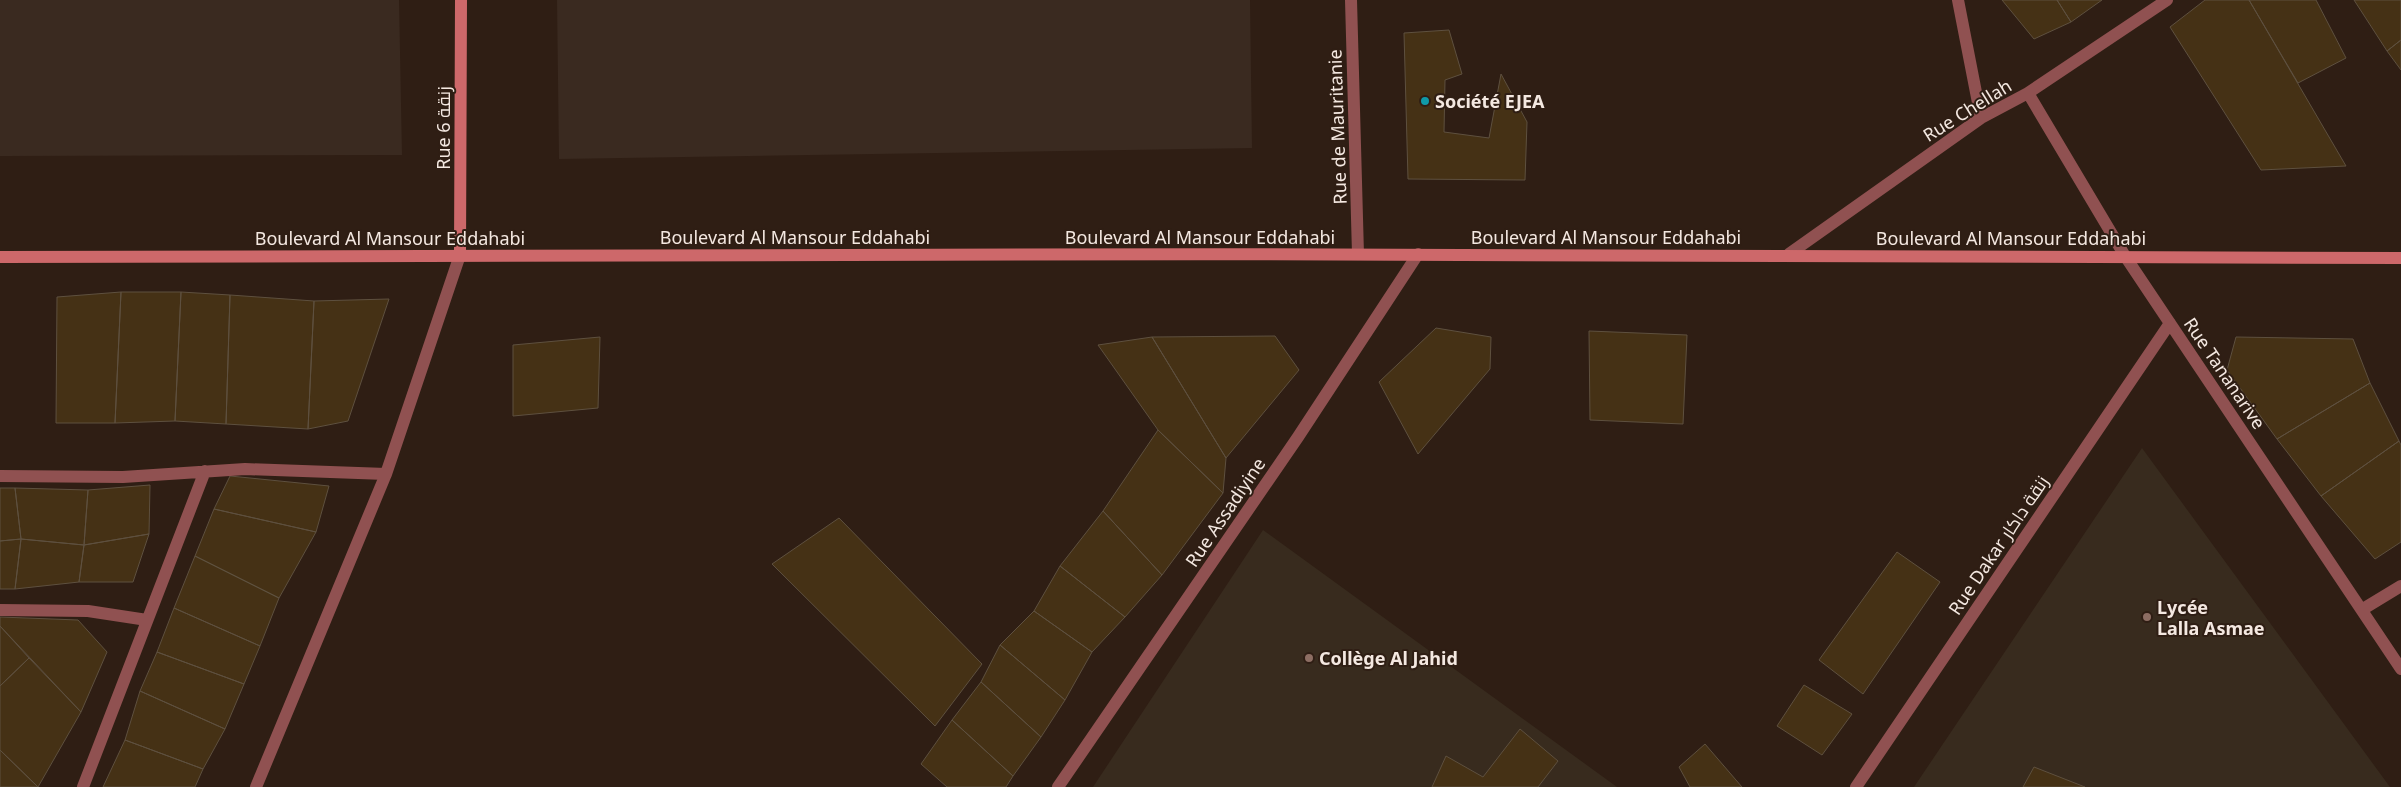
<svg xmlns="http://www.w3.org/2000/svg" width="2401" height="787" viewBox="0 0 2401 787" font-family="'Noto Sans',Cairo,sans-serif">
<rect width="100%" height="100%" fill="#2f1e14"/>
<path fill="#3a2a20" d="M0,0H399L402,155L0,156Z
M557,0H1250L1252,148L559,159Z"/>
<path fill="#382b1e" d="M2142,448L2390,787H1914Z
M1263,530L1617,787H1093Z"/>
<path fill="#453115" stroke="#5e503f" d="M2002,0H2057L2071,22L2034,39Z
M2057,0H2102L2071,22Z
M2205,0H2249L2346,166L2261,170L2170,27Z
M2249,0H2316L2346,58L2298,83Z
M2354,0H2401V40L2387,51Z
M1449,30L1462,74L1445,80L1444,132L1489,138L1501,74L1527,122L1525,180L1408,179L1404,33Z
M2401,40V70L2387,51Z
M121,292L115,423H56L57,297Z
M121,292H181L175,421L115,423Z
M181,292L230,295L226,424L175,421Z
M230,295L314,301L308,429L226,424Z
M389,299L348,421L308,429L314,301Z
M1436,328L1491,337L1490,369L1418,454L1379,382Z
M1589,331L1687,335L1683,424L1590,420Z
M1275,336L1299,370L1226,458L1152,337Z
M600,337L598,408L513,416V345Z
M1152,337L1226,458L1223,493L1158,430L1098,345Z
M2236,337L2353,339L2370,383L2277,439L2227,370Z
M2370,383L2399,441L2321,496L2277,439Z
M1158,430L1223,493L1162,575L1103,511Z
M2399,441L2401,445V542L2375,559L2321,496Z
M230,476L329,486L316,532L214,509Z
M150,485L149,534L84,545L88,490Z
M0,488H15L21,539L0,541Z
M15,488L88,490L84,545L21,539Z
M214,509L316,532L279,598L195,556Z
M1103,511L1162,575L1125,617L1060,566Z
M839,518L982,664L935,726L772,564Z
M149,534L133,582H79L84,545Z
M21,539L84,545L79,582L15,589Z
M21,539L15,589H0V541Z
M1897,552L1940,582L1863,694L1819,660Z
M195,556L279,598L260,646L174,608Z
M1060,566L1125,617L1092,652L1034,611Z
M174,608L260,646L244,684L157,652Z
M1034,611L1092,652L1065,700L1000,645Z
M0,617L78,620L107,652L81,712L0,626Z
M0,626L29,658L0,686Z
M1000,645L1065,700L1041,737L981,682Z
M157,652L244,684L225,729L140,691Z
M29,658L81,712L38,787L0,750V686Z
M981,682L1041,737L1013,776L952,720Z
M1804,685L1852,714L1822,755L1777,726Z
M140,691L225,729L203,769L125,740Z
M952,720L1013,776L1006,787H947L921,764Z
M1520,729L1558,761L1538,787H1432L1446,756L1483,777Z
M125,740L203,769L195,787H103Z
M1705,744L1742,787H1690L1679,767Z
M0,750L38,787H0Z
M2034,767L2085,787H2023Z"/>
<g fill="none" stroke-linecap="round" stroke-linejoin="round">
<path stroke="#905151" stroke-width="12" d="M1351,0L1358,254
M1958,0L1981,118
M2028,93L2125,256L2401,669
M1789,254L1981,118L2028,93L2167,0
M0,476L123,477L245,469L386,474
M2363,609L2401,586
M0,610L88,611L147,620
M83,787L205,471
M256,787L386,474L460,255
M1058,787L1298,437L1418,254
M1856,787L2170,323"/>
<path stroke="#cd686a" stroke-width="12" d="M460,255L461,0
M0,257C800,254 1601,252 2401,258"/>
</g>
<circle fill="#0f9aa8" stroke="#2f1e14" stroke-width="2" cx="1425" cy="101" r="5"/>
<g fill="#8d6e63" stroke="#2f1e14" stroke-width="2">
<circle cx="2147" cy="617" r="5"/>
<circle cx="1309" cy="658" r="5"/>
</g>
<g text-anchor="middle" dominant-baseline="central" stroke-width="4" stroke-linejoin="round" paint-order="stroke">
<g font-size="18" font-weight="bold" fill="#f4e8e1" stroke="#2f1e14" text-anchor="start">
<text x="1435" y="101">Société EJEA</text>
<text x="2157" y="607">Lycée<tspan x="2157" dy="21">Lalla Asmae</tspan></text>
<text x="1319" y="658">Collège Al Jahid</text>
</g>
<g font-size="18" fill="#f4e8e1" stroke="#2f1e14">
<text transform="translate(1967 110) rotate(-32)">Rue Chellah</text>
<text transform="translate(1337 127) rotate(-92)">Rue de Mauritanie</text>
<text transform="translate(443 128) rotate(-90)">Rue 6 زنقة</text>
<text x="795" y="237">Boulevard Al Mansour Eddahabi</text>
<text x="1200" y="237">Boulevard Al Mansour Eddahabi</text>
<text x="1606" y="237">Boulevard Al Mansour Eddahabi</text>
<text x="390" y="238">Boulevard Al Mansour Eddahabi</text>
<text x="2011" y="238">Boulevard Al Mansour Eddahabi</text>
<text transform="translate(2225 373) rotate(56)">Rue Tananarive</text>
<text transform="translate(1225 512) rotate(-56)">Rue Assadiyine</text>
<text transform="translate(1998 545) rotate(-56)">Rue Dakar زنقة داكار</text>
</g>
</g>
</svg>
